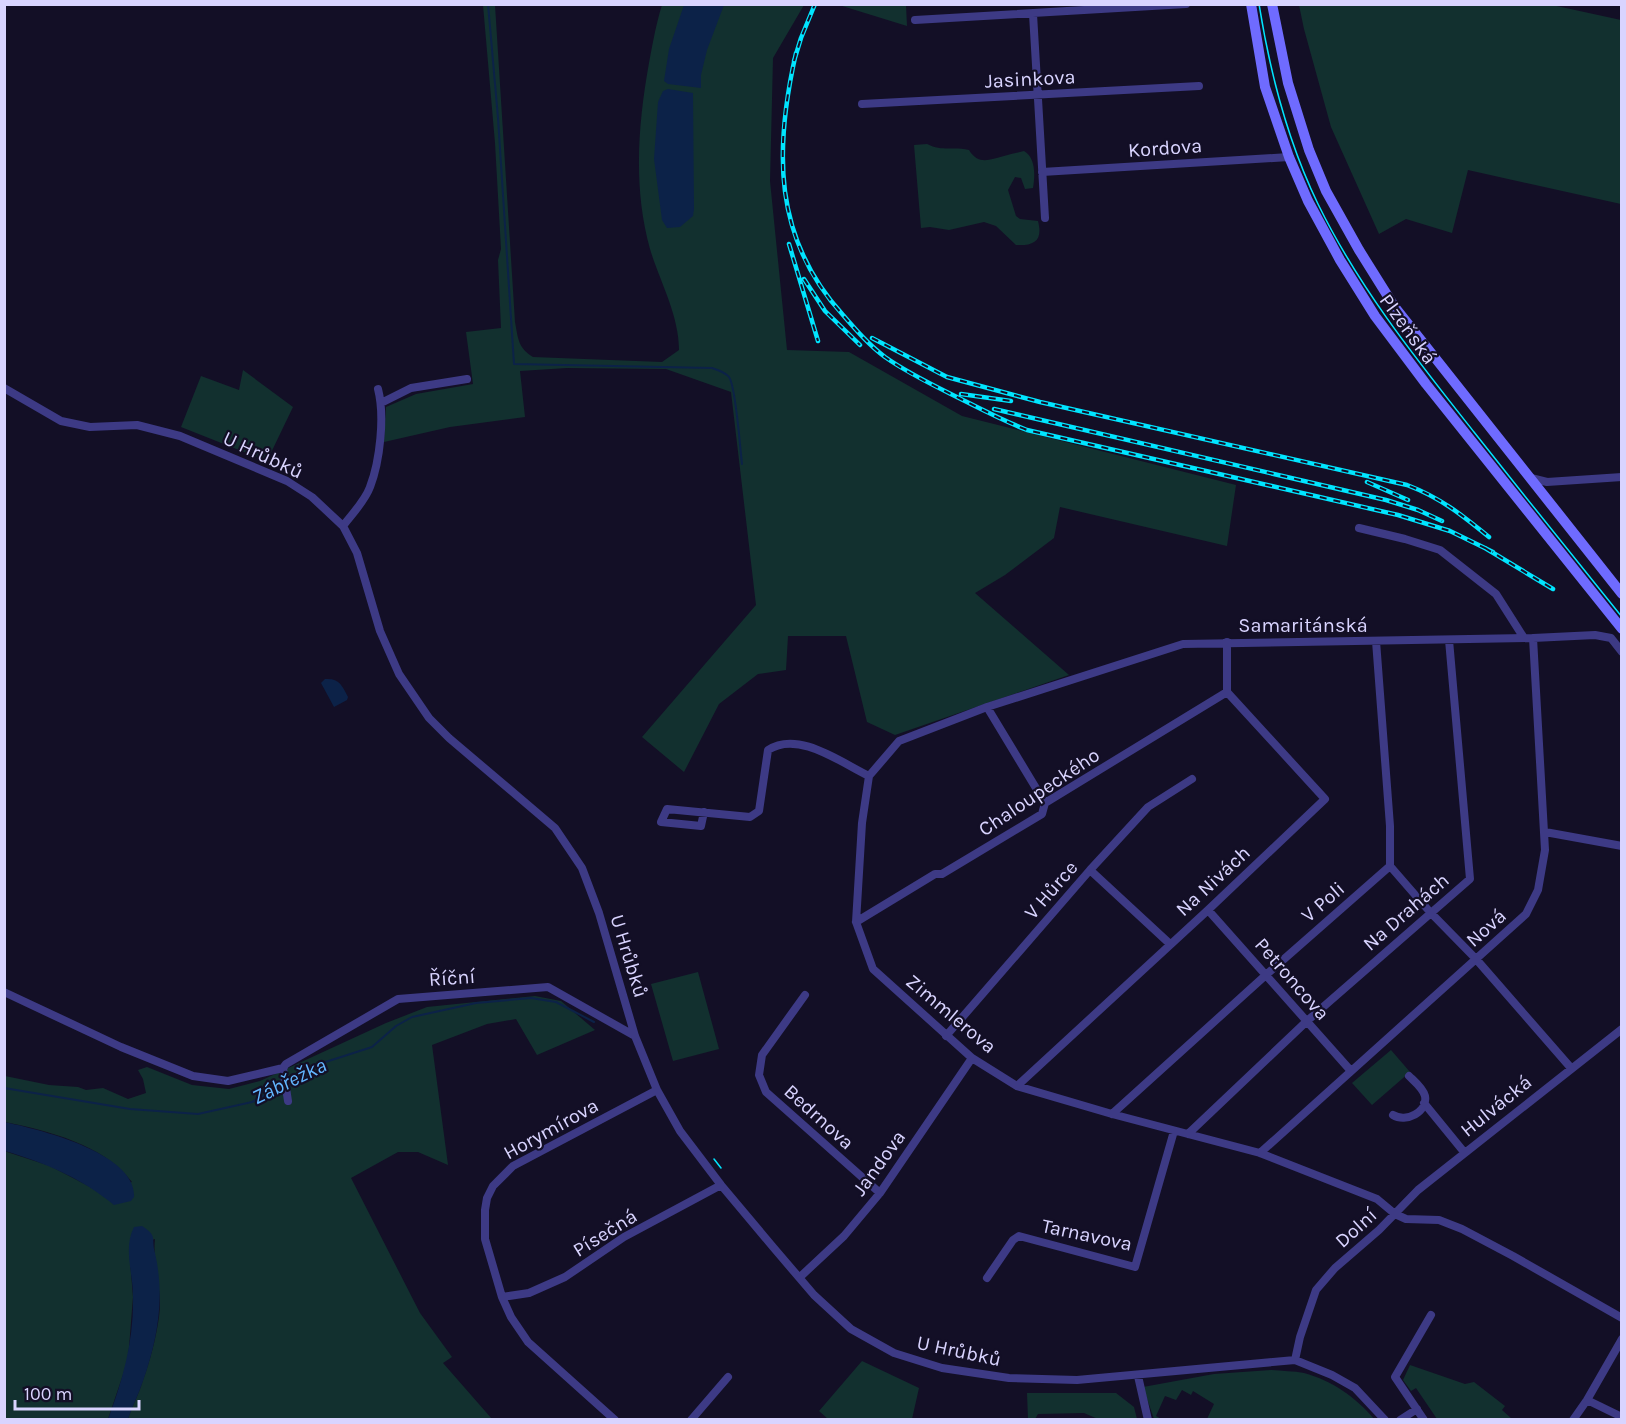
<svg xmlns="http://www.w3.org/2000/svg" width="1626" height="1424" viewBox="0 0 1626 1424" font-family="Karla,sans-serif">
<rect width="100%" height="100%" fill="#130f26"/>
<path fill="#12302f" d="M483,5H495L515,322C518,338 518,348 533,357L662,362L679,350C679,315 660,282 650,249C633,188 638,124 649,63C653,42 656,24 662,5H804L773,58L770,181L787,350L849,352L962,416L1236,485L1227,546L1060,507L1054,538L1005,575L975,593L1069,675L895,735L867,722L846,636H788L786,670L758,674L719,704L684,772L642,737L756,605L731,392L666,369L567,368L520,371L525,417L450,427L384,442L386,407L416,394L473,384L466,332L501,328L498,260L501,249L495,143Z
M839,5H906L907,26Z
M1552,5L1621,20V204L1468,170L1452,233L1406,219L1379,234L1331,127L1304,29L1299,5Z
M927,144C943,152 953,146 969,150C978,165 989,160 1004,156C1011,154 1017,153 1024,151C1036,158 1035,176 1033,188L1025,189L1021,178L1015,177L1008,190L1016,216L1020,219L1038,221C1043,240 1035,246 1016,245L996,226L984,222L949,230L930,227L921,228L914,145Z
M243,370L293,407L267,461L181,427L201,376L239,390Z
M698,972L719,1049L673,1061L651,984Z
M535,996L561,1001L595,1030L537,1055L516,1019L487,1024L432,1045L448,1165L418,1152H398L351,1178L420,1313L452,1357L443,1363L492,1419H128C132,1406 139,1394 143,1380C150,1361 156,1338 159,1317C163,1288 152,1264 155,1239L129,1248L133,1297L128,1360L108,1419H5L4,1151L50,1166L94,1189L132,1182C103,1144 48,1131 5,1122V1076L49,1085L78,1087L86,1090L103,1088L128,1099L146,1093L143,1079L138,1070L147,1067L192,1085L229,1089L260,1081L386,1023L427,1007Z
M1391,1050L1410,1072L1372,1105L1352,1083Z
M862,1361L919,1388L912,1419H828L819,1411Z
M1410,1365L1465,1384L1474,1382L1505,1406L1502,1410L1512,1419H1437L1416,1388L1411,1391L1403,1380Z
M1271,1370C1282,1371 1294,1371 1304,1373C1331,1380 1357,1398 1374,1419H1207L1214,1404L1193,1391L1191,1395L1182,1390L1176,1400L1165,1396L1156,1416L1161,1419H1154L1143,1387L1214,1374Z
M1027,1393H1116L1134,1407L1137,1419H1098L1084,1413L1038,1414L1035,1419H1028Z"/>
<path fill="#0c2248" d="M684,5H724L707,50L701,75V88L668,84L664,81L669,49Z
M668,89L693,93L694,209L693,216L680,227L667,228L662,220L654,159L658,102L663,91Z
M325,679C339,678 342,685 348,697L347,700L334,707L321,683Z
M4,1122C38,1129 137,1153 134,1197L131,1201L114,1205C81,1178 46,1163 5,1151Z
M142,1226C158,1236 151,1238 155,1253C165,1297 158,1338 143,1381C139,1394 132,1406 128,1419H108C123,1380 134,1339 133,1296C133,1273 123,1248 134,1227Z"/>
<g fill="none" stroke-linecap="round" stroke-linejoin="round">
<path stroke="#0c2248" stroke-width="2" d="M488,4L498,118L514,364L712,368C718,370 725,372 729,377C736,386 740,449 742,464
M4,1088L130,1109L198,1114L252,1102L286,1084L307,1068L372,1047L396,1026L412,1017L476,1003L531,998L556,1002L594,1022"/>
<path stroke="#3d3a85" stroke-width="8" d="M1033,14L1045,218
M915,20L1186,4
M862,104L1199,86
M1042,172L1289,157
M4,388L61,421L90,427L137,425L180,436L287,481L312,497L343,526L357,553L380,631L399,674L429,718L449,738L555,828L582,868L599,913L635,1036L657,1090L680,1131L721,1185L773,1247L814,1295L851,1329L894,1353L942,1368L1009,1378L1077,1380L1295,1360L1332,1375L1355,1388L1385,1420
M381,403L411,388L467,379
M1531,478L1547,482L1622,477
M343,526C352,514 365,501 370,487C380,461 385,416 378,389
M1359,528L1405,539L1440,550L1496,594L1524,638
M1622,652L1611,638L1595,635L1533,638L1183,644L987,707L899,741L869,776L862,823L856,922L873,969L972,1058L1017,1086L1112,1114L1260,1153L1377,1199L1395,1214L1406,1219L1439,1220L1462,1229L1513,1256L1622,1318
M987,707L1045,803
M704,812L701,826L661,822L667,809L750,817L759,811L768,750C798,730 840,762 869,776
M1545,832L1622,846
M1390,866L1430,912L1476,959L1571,1068
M1090,870L1170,944
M1208,910L1351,1071
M856,922L935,874H942L1042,814L1045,803L1227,692V642
M4,992L121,1047L193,1076L228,1081L283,1068
M805,995L762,1055L759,1075L766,1092L880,1193
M946,1036L1090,870L1148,807L1192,779
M1017,1086L1208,910L1325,799L1227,692
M288,1101L283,1068L286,1064L398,999L548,987L635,1036
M1424,1103L1464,1152
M1112,1114L1267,974L1390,866V826L1376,641
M1393,1115C1406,1123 1428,1112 1425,1096C1423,1088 1414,1081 1409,1076
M1188,1134L1307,1021L1470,879L1449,640
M1260,1153L1526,914L1538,890L1545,850L1533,638
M800,1277L844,1236L880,1193L972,1058
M987,1278L1013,1240L1019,1236L1135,1267L1174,1131
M502,1297L529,1293L565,1277L624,1237L721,1185
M1295,1360L1300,1337L1316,1290L1335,1268L1379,1230L1418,1190L1622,1029
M1138,1376L1148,1420
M1587,1400L1622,1417
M615,1420L528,1342L511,1317L502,1297L485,1239V1210L487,1198L493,1186L513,1166L657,1090
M691,1420L728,1377
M1400,1420L1417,1409
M1424,1420L1395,1377L1431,1315
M1573,1420L1587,1400L1622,1339"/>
<path stroke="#6f6bff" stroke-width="10" d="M1251,4L1265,87L1289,157L1308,201L1340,260L1375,316L1426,384L1622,629
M1272,4L1288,83L1309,150L1326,191L1359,250L1394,306L1622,594"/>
<path stroke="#00e5ff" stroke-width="1.5" d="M1259,4C1270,73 1288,142 1318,204C1359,288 1417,360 1474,432C1523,494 1572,555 1622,617
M714,1159L721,1168"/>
<g stroke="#00e5ff" stroke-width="4.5">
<path id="rail" d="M796,53C774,150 773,238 843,315C856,330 869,345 885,357C909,374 935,386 961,399C983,410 1004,421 1027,430L1398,515L1450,531L1493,552
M794,61L801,38L815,4
M789,244L818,341
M804,279L825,311L860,345
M872,338L947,377L1040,402L1407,485C1441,498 1462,515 1489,537
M961,394L1011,401
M994,409L1386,500L1418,510L1442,521
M1367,482L1408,500
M1485,548L1553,589"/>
</g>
<use href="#rail" stroke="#130f26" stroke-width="2" stroke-dasharray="7" stroke-linecap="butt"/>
</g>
<g text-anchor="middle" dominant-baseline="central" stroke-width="4.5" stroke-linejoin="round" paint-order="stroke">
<g font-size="20" fill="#d9d4ff" stroke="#130f26">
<text transform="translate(1030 79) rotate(-3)">Jasinkova</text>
<text transform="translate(1165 148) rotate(-4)">Kordova</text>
<text transform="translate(1408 329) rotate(54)">Plzeňská</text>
<text transform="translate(263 455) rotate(25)">U Hrůbků</text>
<text x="1303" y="625">Samaritánská</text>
<text transform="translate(1039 792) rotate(-34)">Chaloupeckého</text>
<text transform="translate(1213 881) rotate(-43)">Na Nivách</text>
<text transform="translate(1051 890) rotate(-49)">V Hůrce</text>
<text transform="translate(1323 902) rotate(-41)">V Poli</text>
<text transform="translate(1406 912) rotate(-41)">Na Drahách</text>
<text transform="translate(1486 928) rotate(-42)">Nová</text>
<text transform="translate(629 956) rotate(73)">U Hrůbků</text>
<text transform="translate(452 978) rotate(-4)">Říční</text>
<text transform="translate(1292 979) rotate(49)">Petroncova</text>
<text transform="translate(951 1014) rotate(40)">Zimmlerova</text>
<text transform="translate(1496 1106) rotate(-39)">Hulvácká</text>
<text transform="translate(819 1117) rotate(42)">Bedrnova</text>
<text transform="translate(551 1129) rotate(-29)">Horymírova</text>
<text transform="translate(879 1163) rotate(-54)">Jandova</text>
<text transform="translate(1356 1228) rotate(-42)">Dolní</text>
<text transform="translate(605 1233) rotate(-32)">Písečná</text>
<text transform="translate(1087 1235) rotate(12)">Tarnavova</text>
<text transform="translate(959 1351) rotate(12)">U Hrůbků</text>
</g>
<g font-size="21" font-style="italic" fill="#62b6ff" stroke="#130f26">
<text transform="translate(289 1081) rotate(-26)">Zábřežka</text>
</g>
</g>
<rect width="1626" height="1424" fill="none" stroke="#d9d4ff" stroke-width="12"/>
<path d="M15 1400v9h124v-9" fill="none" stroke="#d9d4ff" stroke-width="3"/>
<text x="24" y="1400" font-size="18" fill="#d9d4ff" stroke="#130f26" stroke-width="4.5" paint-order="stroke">100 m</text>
</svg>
